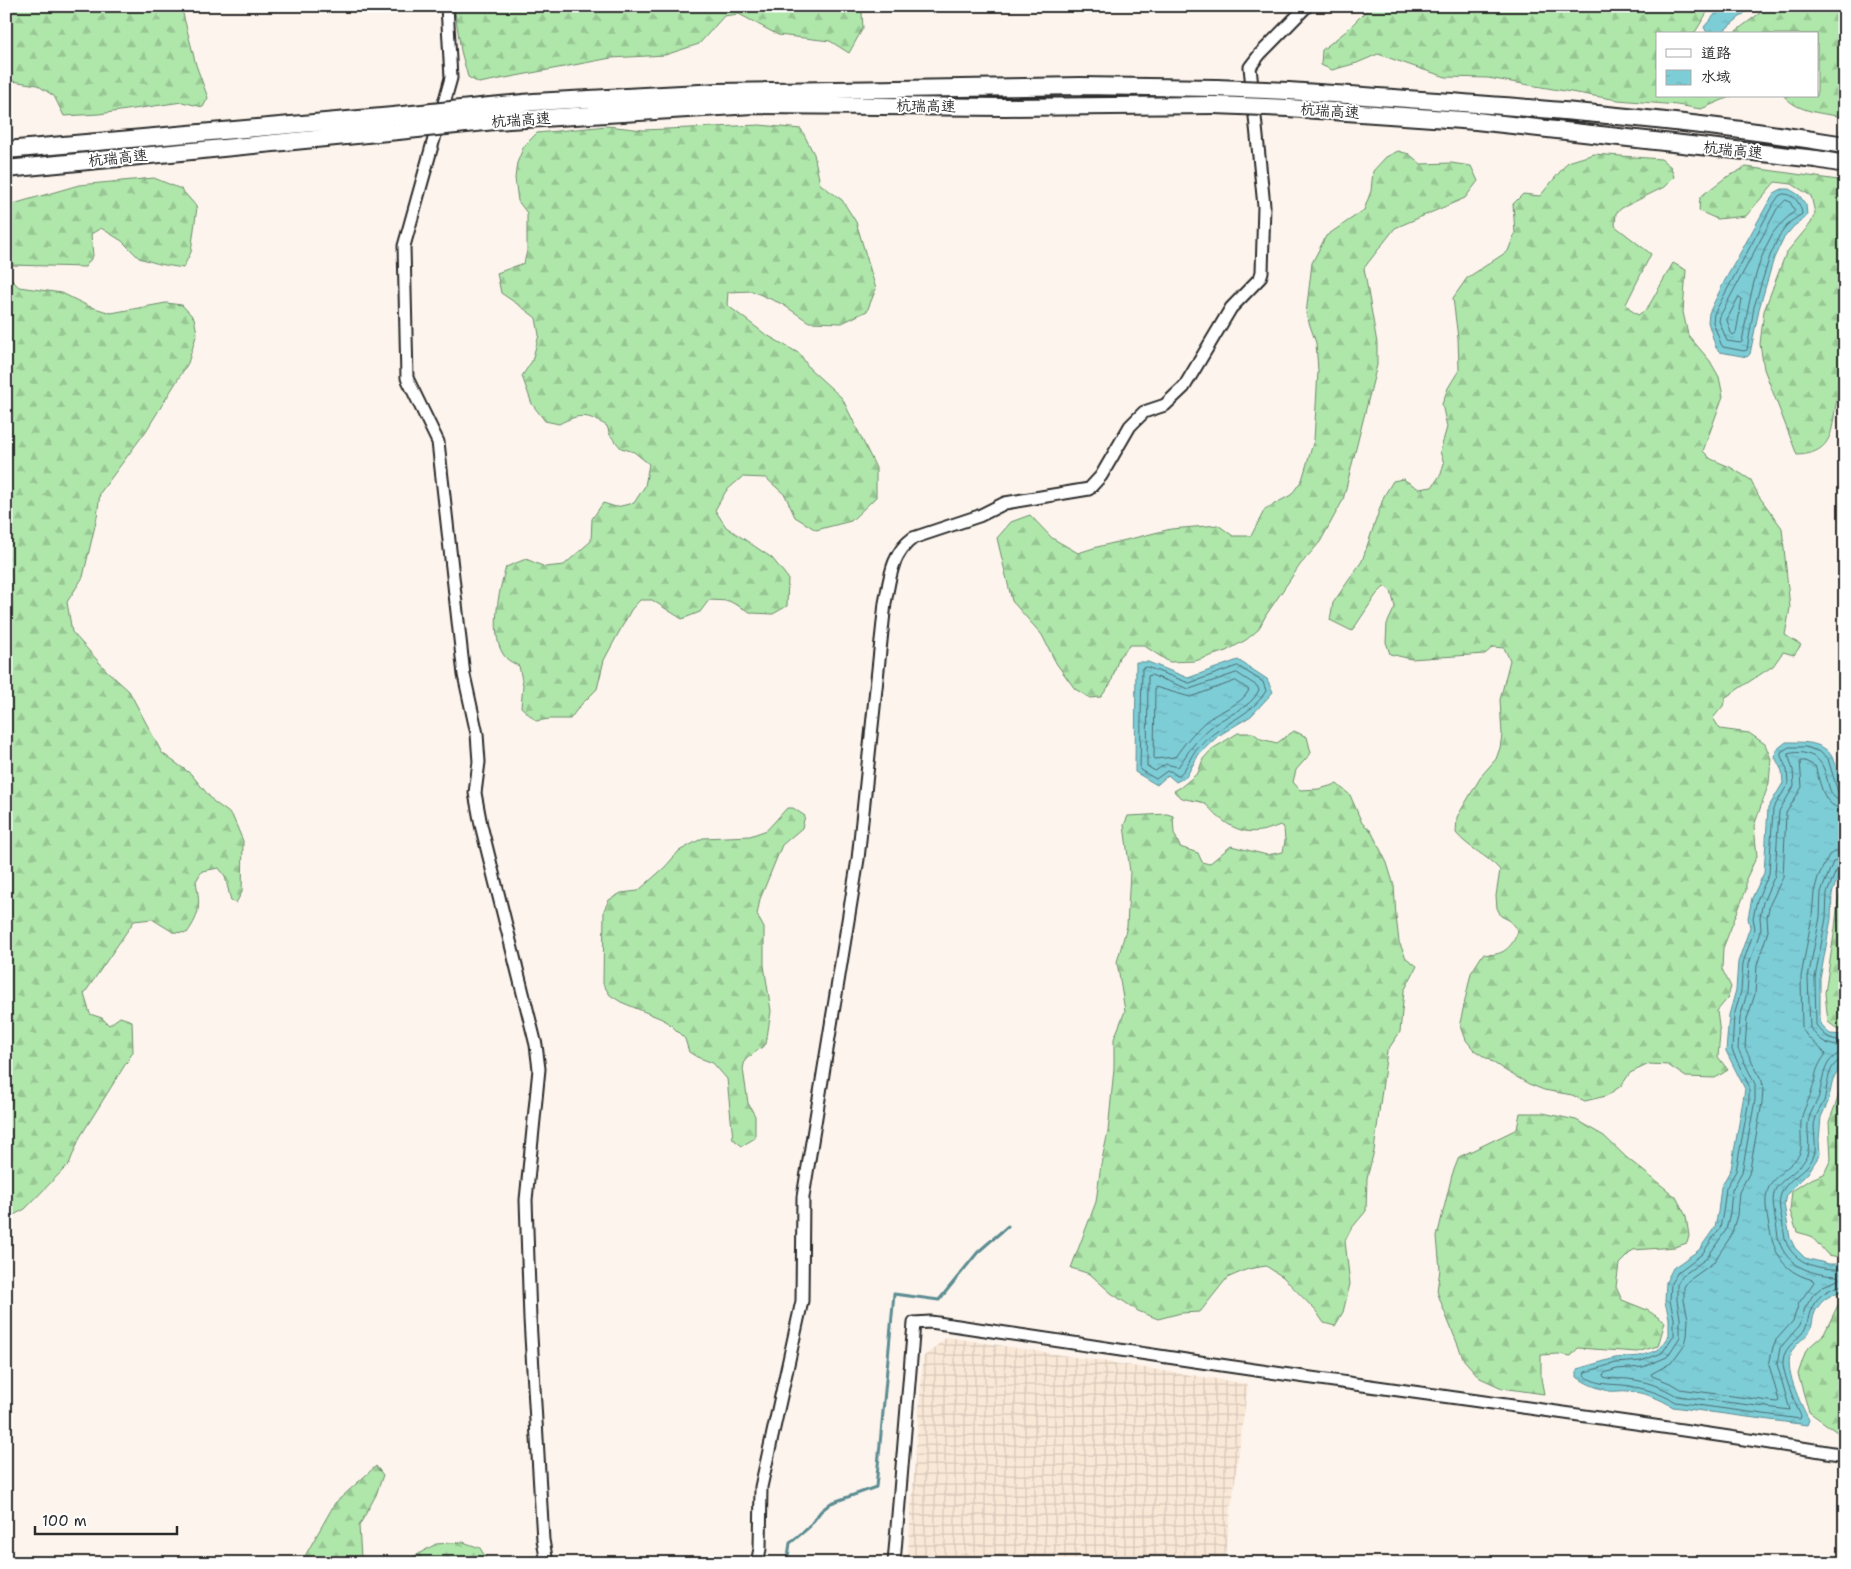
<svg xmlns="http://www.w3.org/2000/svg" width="1851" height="1569" viewBox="0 0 1851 1569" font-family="'Shantell Sans','LXGW WenKai TC',sans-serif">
<defs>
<pattern id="industrial-grid" width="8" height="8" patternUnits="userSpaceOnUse" patternTransform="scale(1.25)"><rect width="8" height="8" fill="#fae8d7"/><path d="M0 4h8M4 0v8" fill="none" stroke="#d6c7b9"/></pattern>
<pattern id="forest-firs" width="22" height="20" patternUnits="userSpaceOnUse" patternTransform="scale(1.25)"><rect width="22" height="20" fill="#afe7ab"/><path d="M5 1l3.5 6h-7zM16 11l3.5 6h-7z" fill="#97c693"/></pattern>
<pattern id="water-ripples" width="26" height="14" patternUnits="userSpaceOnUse" patternTransform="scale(1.25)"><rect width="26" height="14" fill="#7dcdd7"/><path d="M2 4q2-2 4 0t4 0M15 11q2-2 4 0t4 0" fill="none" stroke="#6cb0b9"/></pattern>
</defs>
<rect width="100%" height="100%" fill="#fdf5ed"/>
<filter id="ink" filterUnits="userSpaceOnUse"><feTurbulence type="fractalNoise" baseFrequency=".02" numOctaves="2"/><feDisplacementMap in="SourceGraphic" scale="10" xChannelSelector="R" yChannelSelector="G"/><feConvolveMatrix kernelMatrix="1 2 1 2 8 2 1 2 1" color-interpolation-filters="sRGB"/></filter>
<g filter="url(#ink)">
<path fill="url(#industrial-grid)" d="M947,1337L1248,1384L1224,1563H907L923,1357Z"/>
<path fill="url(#forest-firs)" stroke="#6d896b" d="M6,6H181L196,65L208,98L203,107L182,102L99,114L64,116L54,96L37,85L6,80Z
M454,6H866L862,13L863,28L849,53L830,41L778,35L739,14L724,16L699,44L665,55L611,58L479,83L468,77L461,51Z
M1371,6H1711L1694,34H1657V96H1732L1701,109L1677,105L1618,100L1488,78L1446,77L1421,69L1378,54L1357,63L1332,70L1321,65L1322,50L1345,32Z
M1769,6H1845V117C1825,114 1797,112 1784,96H1817V34H1732Z
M760,125L801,129L814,154L820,184L842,200L856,222L876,289L867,311L842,323L809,322L782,304L752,291L728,292L727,305L765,334L800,354L809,368L842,398L876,468V497L851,521L816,530L795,517L785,495L766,478L742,477L726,491L715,510L726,527L772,558L788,578L787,606L773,614L752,613L729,601L709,600L700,612L682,619L652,600H640L631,610L604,660L597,689L579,707L570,719H550L536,721L521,707L523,685L519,666C515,664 509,661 506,658C488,638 499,590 506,567L526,559L545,567L564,565L591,541L592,519L603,503L616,507L634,503L645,486L649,464L634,452L621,448L610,435L607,426C587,414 580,413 559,424L545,421L532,404L522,376L532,361L539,335L536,318L523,308L501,293L497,273L524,263L527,251V213L518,201L515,178L517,163L524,146L537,133L607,126L643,130Z
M1398,151L1409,154L1421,164L1451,163L1471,166L1478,181L1465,198L1395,228L1364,268L1377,343V365L1343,500L1320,542L1300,565L1266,615L1258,630L1246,640L1226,651L1195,661L1169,662L1143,645H1130L1119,657L1111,683L1101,697L1090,698L1075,689L1056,663L1042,635L1012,601L997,538L1011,522L1030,515L1052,538L1078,553L1097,547L1171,529L1218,525L1233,536H1251L1265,509L1291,495L1302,480L1314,440L1318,371L1316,343L1306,314L1312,263L1326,236L1364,210L1371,191L1373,171L1386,157Z
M1594,154L1661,159L1671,167L1674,177L1664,187L1622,208L1616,213L1615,226L1651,254L1626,304L1632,311L1638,315L1647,309L1673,263L1686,270L1683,312L1688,335L1710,361L1719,377L1723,396L1703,451L1711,459L1730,467L1751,480L1758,495L1782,528L1790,608L1785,635L1801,645L1794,655L1783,652L1773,666L1726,697L1723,706L1713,718L1720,729L1749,733L1765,744L1771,759L1769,783L1754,826L1757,856L1746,879V890L1723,948L1722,969L1731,987L1727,999L1717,1011L1720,1034L1718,1057L1728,1070L1715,1078L1686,1077L1668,1065L1649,1064L1630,1073L1621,1086L1606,1096L1585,1101L1572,1095L1544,1090L1529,1084L1506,1071L1474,1050L1466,1040L1460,1023L1471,973L1483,954C1502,957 1512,948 1518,931L1509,920L1501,916L1497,908L1496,896L1500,870C1487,855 1468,848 1456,833L1457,817L1482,775L1496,759L1500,748L1502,735L1500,700L1510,660L1504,648L1493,647L1485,654L1411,659L1390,654L1386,642L1387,624L1395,607L1391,591L1385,586L1376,595L1352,631L1330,620L1333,603L1362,561L1384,496L1393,481L1403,479L1419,489L1432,487L1441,474L1444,463L1440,452L1447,427L1442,404L1448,388L1459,370L1458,338L1453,298L1467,278L1508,251L1515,233L1513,204L1523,194L1540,196L1568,162Z
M1746,167L1845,181V381C1825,408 1847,453 1797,455L1764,369L1760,344L1764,311L1786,253L1811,223L1815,213L1811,196L1792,184L1775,182L1746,216L1717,219L1699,211L1700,197L1725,178Z
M154,178L181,189L197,207L191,252L183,268L159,264L139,258L122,241L101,228L91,234L93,256L85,267L10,265L6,275L19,287L62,293L88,306L111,313L166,303L182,305L194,318L197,333L188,363L146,431L100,493L97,517L83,577L67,602L72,632L107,671L129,691L162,753L191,774L214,802L232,815L243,841L242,892L236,903L231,901L225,876L219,868L202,871L196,881C200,905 201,913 187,933L173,932L152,919L134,921L84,994L90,1014L102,1018L109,1025L120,1017L132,1021L133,1052L80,1137L69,1164L25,1209L6,1219V463L8,459L9,445L6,444V206L79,185Z
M1294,731L1307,737L1311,753L1296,770L1293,782L1300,790L1319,789L1337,784L1350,795L1362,823L1371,831L1387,863L1394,886L1396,916L1399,942L1406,958L1417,966L1404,991L1400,1032L1387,1051L1374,1151L1367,1178L1366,1211L1351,1229L1345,1241L1350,1284L1343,1312L1335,1326L1324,1323L1315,1310L1283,1277L1266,1266L1248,1269L1227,1278L1200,1312L1181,1313L1158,1319L1138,1311L1111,1293L1090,1274L1071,1268L1096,1202L1101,1164L1108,1132L1114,1068V1039L1125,1011L1117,962L1127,926L1130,872L1124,825L1128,816L1167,814L1173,816L1174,833L1180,847L1198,853L1202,862L1209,864L1231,846L1267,855L1283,852L1285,841L1284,828L1280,825C1254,836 1238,834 1216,815C1212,811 1207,804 1201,802C1190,799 1181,801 1174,791L1181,787L1198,773L1203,759L1212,749L1238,733H1253L1261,739L1277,743Z
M787,808H793L805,816L802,828L782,845L760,899L757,915L764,928V965L771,1011L766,1044L745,1060L743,1069L748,1103L755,1116V1138L742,1146L733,1139L727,1079L713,1063L697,1057L689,1052L685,1039L671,1025L662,1019L621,1002L610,995L603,984L604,910L609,900L621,893L638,891L665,867L679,851L703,838L750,836L767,830Z
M1845,877V1033H1843L1828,1022L1825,993L1835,928L1838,901Z
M1845,1079V1258L1828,1255L1811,1236L1797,1232L1790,1211L1792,1191L1809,1180L1824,1174L1831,1159L1829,1122Z
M1520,1113H1543L1576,1120L1604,1136L1627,1158L1676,1197L1686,1216L1689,1236L1687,1243L1675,1247L1633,1250L1619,1264L1616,1287L1622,1300L1647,1310L1665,1322L1658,1346L1637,1352L1578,1348L1571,1356L1558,1354L1541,1355V1378L1544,1394L1502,1388L1480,1378L1464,1360L1443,1308L1437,1291L1440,1269L1437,1237L1452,1175L1459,1157L1517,1129Z
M1845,1301V1433L1837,1432L1809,1412L1798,1374L1806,1350L1824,1334L1838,1305Z
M376,1466L383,1475L376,1495L359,1526L361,1557L370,1563H301L335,1503Z
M463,1542L480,1548L489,1563H402L436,1544Z"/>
<path fill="url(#water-ripples)" stroke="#5c8c92" d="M1722,6H1753L1722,32L1707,33L1704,27Z
M1782,189H1789L1799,195L1806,205L1807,215L1804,219L1794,226L1783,239L1774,258L1759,309L1750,354L1747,357L1720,352L1716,348L1708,322L1709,313L1724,282L1768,203L1776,192Z
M1238,660L1267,679L1273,692L1251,716L1218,736L1199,754L1186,777L1176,782L1168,775L1157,785L1135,772L1136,662H1148L1188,678Z
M1786,742C1801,742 1824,741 1832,757C1838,769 1839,783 1845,795V866L1836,882L1832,894L1831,919L1820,979V1023L1830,1034L1845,1035V1062L1833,1079L1828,1102L1821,1117L1819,1140L1820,1154L1808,1173L1786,1195L1784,1204L1790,1238L1795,1248L1805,1258L1829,1264H1845V1290C1832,1294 1821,1299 1815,1312C1812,1318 1813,1325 1810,1331C1805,1338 1796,1343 1792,1351C1782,1366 1801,1405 1809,1420L1807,1425L1673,1407C1659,1398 1645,1393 1628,1391C1622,1390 1615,1392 1609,1391C1597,1388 1586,1384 1577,1377V1369L1615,1358L1640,1356L1658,1350L1669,1335V1318L1665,1302L1666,1282L1673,1268L1699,1250L1715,1227L1718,1212L1721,1187L1731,1169L1745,1089L1726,1051L1729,1015L1736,990L1738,962L1750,927L1748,918L1752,898L1764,873L1768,808L1783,783L1782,771L1775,757L1776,750Z"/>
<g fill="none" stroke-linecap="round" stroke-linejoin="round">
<path stroke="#4c6c70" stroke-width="1" d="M1783,194C1794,193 1801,204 1802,214L1790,222L1779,236L1770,256L1754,307L1747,350L1744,351L1723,347L1721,344L1713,322L1714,314L1772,206L1779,196Z
M1786,200L1790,202L1795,211C1787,218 1779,224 1773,233C1755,263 1748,308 1742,342L1740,343L1727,341L1719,321L1720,316L1777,209Z
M1739,297L1742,299L1736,333L1733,335L1731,333L1727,320Z
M1238,666L1263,682L1266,691C1252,715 1225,722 1206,740C1203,744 1198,747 1195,751C1189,759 1186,772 1177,776L1171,771H1167L1156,779L1140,770L1142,668L1147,667L1189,683Z
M1237,673L1257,686L1259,690C1250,710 1226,714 1210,728C1195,741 1189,751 1178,767L1166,764L1155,771L1147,766L1148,676L1151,675L1189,689Z
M1236,681L1249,690C1241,706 1219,710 1205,722C1193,733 1184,744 1175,757L1154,759L1155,687L1190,697Z
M1845,796L1838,792L1828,759L1820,752L1806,747H1789L1781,752V756L1787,770L1788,784L1773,809L1769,874L1757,900L1753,918L1755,928L1743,963L1741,991L1734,1016L1732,1050L1749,1086V1100L1736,1171L1726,1188L1723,1212L1720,1228L1702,1254L1678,1272L1671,1283L1670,1301L1674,1318V1336L1662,1353L1641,1361L1616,1363L1585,1372L1584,1375C1597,1387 1614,1383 1630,1386C1646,1389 1660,1393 1675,1402L1800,1419L1801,1416C1796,1406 1782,1372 1783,1361C1784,1345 1800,1340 1806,1327C1808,1322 1808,1317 1810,1312C1815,1297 1829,1287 1845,1285
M1845,802C1819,800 1836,761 1807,754C1802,752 1794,752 1788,754L1793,770L1794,786L1779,811L1775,875L1763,902L1760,917L1761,929L1749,964L1747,993L1740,1018L1738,1049L1755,1084V1100L1742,1172L1732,1190L1730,1213L1726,1230L1707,1258L1682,1276L1677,1284V1300L1680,1318V1337L1667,1357L1643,1367L1617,1369L1604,1373L1603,1375L1604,1377C1612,1380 1619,1378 1628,1379C1646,1381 1662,1387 1677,1396L1790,1410L1777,1364L1780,1348L1800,1325L1805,1308L1813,1295L1823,1286L1838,1280L1839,1278L1837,1276C1813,1275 1787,1267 1779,1241C1777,1234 1777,1226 1775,1218C1774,1209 1771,1197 1776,1188C1785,1176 1806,1167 1808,1151C1810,1142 1807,1132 1808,1124C1809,1114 1814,1107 1818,1099C1823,1084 1822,1054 1845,1053
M1845,809C1822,808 1821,783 1815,766L1805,761H1800L1802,787L1786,813L1783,877L1770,904L1767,917L1768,931L1757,965L1755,994L1747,1019L1745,1048L1762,1081L1763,1089L1762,1103L1749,1174L1739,1192L1737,1215L1731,1236L1713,1263L1688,1281L1684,1287V1300L1688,1319L1687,1336L1685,1344L1671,1363L1651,1374L1652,1376L1670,1383L1680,1389L1777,1402L1779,1401L1769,1365L1773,1347L1776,1340L1793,1321L1799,1303L1814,1282L1813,1280C1780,1271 1774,1252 1768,1221C1766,1209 1764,1197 1769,1187C1775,1173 1799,1163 1801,1149C1802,1140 1800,1131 1801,1122C1802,1111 1808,1103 1811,1093C1817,1076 1813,1071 1826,1054L1807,1036L1802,1028L1801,977L1812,916L1814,892L1818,877L1829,855L1836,851L1845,849
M1845,857L1839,858L1833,862L1821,892L1820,917L1808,978L1810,1028C1820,1041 1828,1047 1845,1046
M1845,863L1838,866L1827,893L1826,918L1815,978L1816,1025C1825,1036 1830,1041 1845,1040
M1845,1059C1826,1061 1828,1088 1824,1101C1820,1109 1815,1116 1814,1126C1814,1134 1816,1144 1815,1152C1811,1171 1787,1177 1781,1194C1778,1202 1780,1212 1782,1220C1783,1226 1784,1233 1785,1239C1793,1265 1821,1270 1845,1269"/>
<path stroke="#5c8c92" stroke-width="3" d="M787,1563L790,1543L808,1528L821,1511L831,1503L876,1487L894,1294L939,1300L978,1252L1008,1226"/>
<g stroke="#2b2b2b" stroke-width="15">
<path id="minor" d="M447,6L451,78L404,246L407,378L438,442L464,675L477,734L479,762L475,793L481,825L536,1045L539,1069L526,1200L530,1319L543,1540L547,1563
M757,1563L760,1549L761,1487L802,1301L803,1197L858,859L885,603C890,579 891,554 913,538L979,516L1005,503L1089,489L1101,476L1130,426L1144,412L1165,405L1184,387L1231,308L1260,278L1262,272L1264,206L1250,67L1260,54L1307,6
M894,1563L914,1323L930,1322C1065,1341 1200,1363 1334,1381C1505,1405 1675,1427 1845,1455"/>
</g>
<g stroke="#2b2b2b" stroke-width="20">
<path id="highway" d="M1288,91C1474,103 1660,115 1845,145
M490,106L534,102L718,92L1080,86L1216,88
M1288,108L1476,121L1816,159L1845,164
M495,121L752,105L1005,107L1214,105
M6,150L393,116
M6,169L398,131"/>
</g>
<use href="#minor" stroke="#fff" stroke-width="11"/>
<use href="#highway" stroke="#fff" stroke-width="16"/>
<g stroke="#2b2b2b" stroke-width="20" stroke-linecap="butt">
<path id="highway-bridge" d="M1216,88L1288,91
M1214,105L1288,108
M393,116L490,106
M398,131L495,121"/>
</g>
<use href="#highway-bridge" stroke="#fff" stroke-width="16"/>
</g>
</g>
<g text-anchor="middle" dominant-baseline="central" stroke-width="4" stroke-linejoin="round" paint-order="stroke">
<g font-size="15" fill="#2b2b2b" stroke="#fff">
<text transform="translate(926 106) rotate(1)">杭瑞高速</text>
<text transform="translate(1330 111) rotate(4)">杭瑞高速</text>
<text transform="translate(521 120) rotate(-4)">杭瑞高速</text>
<text transform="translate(1733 150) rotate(6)">杭瑞高速</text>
<text transform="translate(118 158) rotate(-6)">杭瑞高速</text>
</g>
</g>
<rect width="1851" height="1569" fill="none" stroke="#fff" stroke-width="25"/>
<rect x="12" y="12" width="1826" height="1544" fill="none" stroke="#2b2b2b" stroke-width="2" filter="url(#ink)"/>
<rect x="1656" y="32" width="162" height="65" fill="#ffffff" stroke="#aaaaaa"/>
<rect x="1666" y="49" width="25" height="8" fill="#ffffff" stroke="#aaaaaa"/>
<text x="1701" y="58" font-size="15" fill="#2b2b2b">道路</text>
<rect x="1666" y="70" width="25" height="15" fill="url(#water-ripples)" stroke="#aaaaaa"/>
<text x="1701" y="82" font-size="15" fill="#2b2b2b">水域</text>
<path d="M35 1526v8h142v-8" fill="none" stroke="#2b2b2b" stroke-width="2.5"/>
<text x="42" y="1526" font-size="15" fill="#2b2b2b" stroke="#ffffff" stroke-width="4" paint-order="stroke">100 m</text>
</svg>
